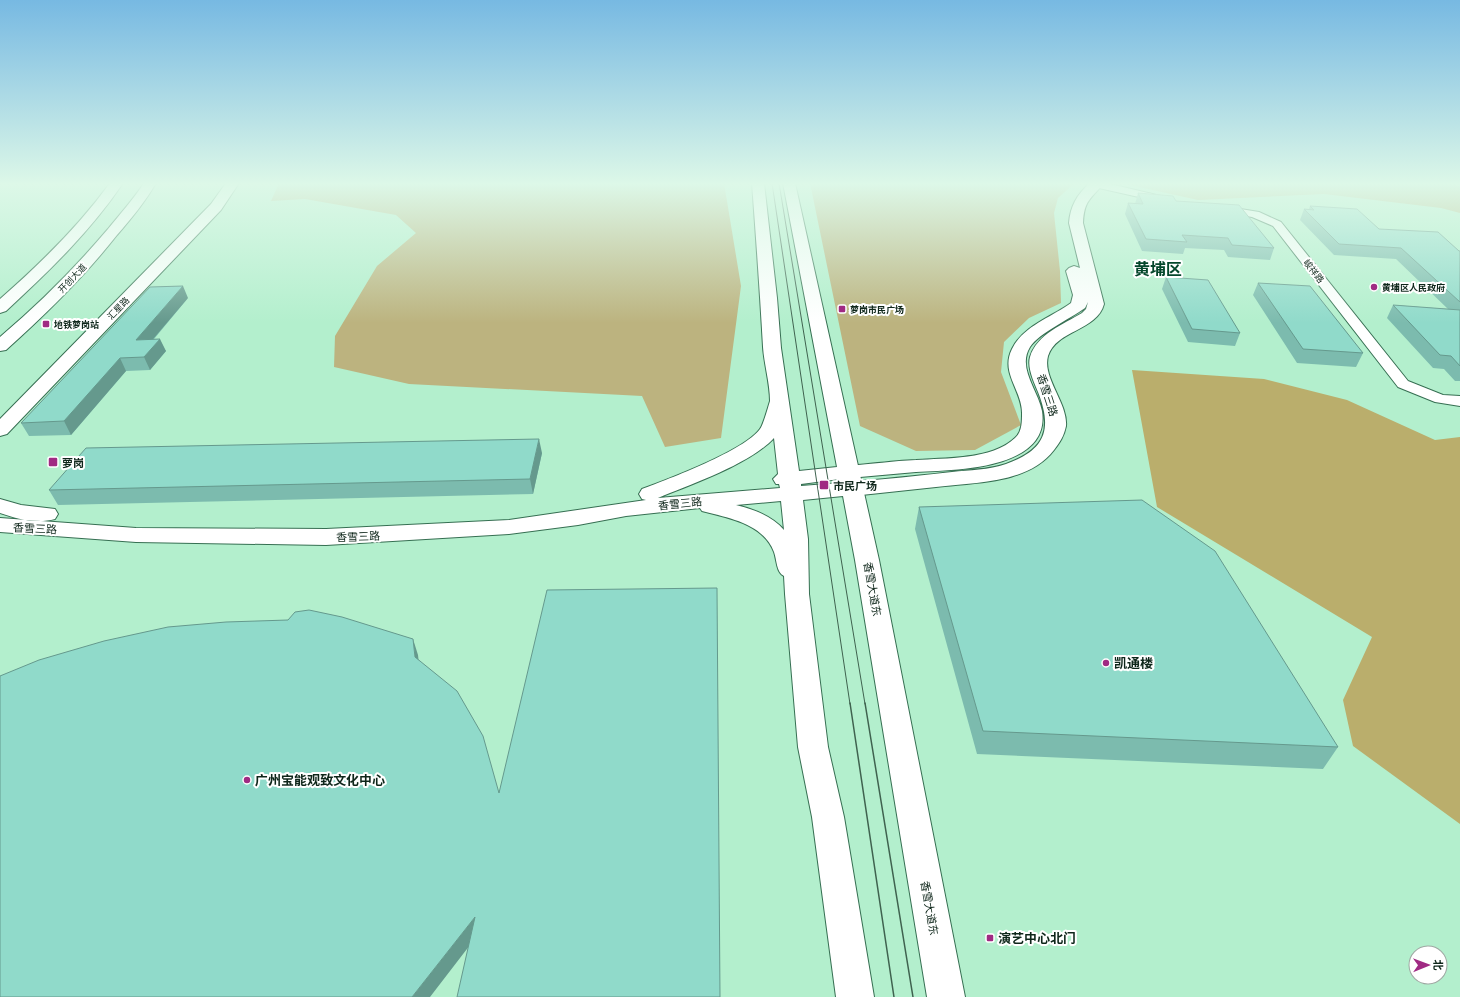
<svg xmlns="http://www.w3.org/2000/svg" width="1460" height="997" viewBox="0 0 1460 997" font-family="'Open Sans','Noto Sans SC',sans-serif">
<rect width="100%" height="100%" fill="#b3efcd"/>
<path fill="#bcb37f" d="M279,183H724L741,286L721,438L665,447L642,396L409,384L334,367L335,336L377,266L416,233L396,215L305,199L271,201Z
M810,183H1075L1058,198L1054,213L1060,271L1061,303L1029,318L1004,342L1001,372L1021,425L975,450L916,451L860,426Z
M1137,183H1356L1361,185L1443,183L1460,186V213L1441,208L1324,194L1198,200L1130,185Z"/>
<path fill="#baae6c" d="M1132,370L1264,379L1347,400L1435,440L1460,437V824L1353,746L1343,700L1372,637L1157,507Z"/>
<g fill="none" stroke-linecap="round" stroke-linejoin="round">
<g stroke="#366f52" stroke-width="2">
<path id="minor" d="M1085,183H1106L1165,197L1166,199L1161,202L1090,186Z
M1222,206L1259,212L1281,222L1408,381L1443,395L1460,396V406L1435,402L1398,387L1273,226L1252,217L1218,211L1217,209Z"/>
</g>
<g stroke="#366f52" stroke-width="2">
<path id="tertiary" d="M226,183H239L221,210L7,434L0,436V419L211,204Z
M1090,183H1104C1091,199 1084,200 1083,223L1104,304C1097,331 1056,330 1048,356C1042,378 1068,403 1066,426C1064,436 1060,442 1054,450C1028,484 975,482 936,487C908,490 880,493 852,496L844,494L841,489L844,484L852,482C885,479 918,476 952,472C969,470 989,470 1006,464C1045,450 1053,430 1038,392C1034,382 1027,368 1030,357C1037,334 1064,324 1082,313L1086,309L1088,302L1085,308C1070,319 1039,333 1030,347C1017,368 1038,390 1042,411C1051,470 954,470 916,472C893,474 871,476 849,478L842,476L838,472L842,468L849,466C871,464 893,461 916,460C945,458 992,460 1015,438C1022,432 1022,422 1022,413C1022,390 1000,373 1012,349C1023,326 1052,317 1071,303L1073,295L1066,271L1069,268L1074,266L1080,268L1069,223C1070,207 1077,194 1090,183Z"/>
</g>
<g stroke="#366f52" stroke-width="2">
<path id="secondary" d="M752,183H764L777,298L781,348L799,471L837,467L783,183H795L879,560L965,997H927L855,560L843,496L803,500L808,539L809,594L828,747L844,817L874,997H836L812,817L798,747L785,594L784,576C776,572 777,560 774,552C763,523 728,518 702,511L700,508L626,516L578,525L509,534L326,545L136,542L0,532V518L136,528L326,529L509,520L646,500L642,499L639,494L642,489C669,479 745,450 760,429C763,426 769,404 770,401C770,383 764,364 763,347C760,292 756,238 752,183ZM774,438L778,474L773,479L776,484H779L780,488L658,498C692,484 750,464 774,438ZM840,479V483L801,486V484ZM781,501L784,530C772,516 753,509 736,505Z
M0,499L21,505L55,509L58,514L55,519C37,524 17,519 0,513Z"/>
</g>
<g stroke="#366f52" stroke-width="2">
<path id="primary" d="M110,183H123C90,232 48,272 6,311L0,313V299C40,264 78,227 110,183Z
M144,183H156C145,202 131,219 117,235C84,277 46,314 6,350L0,351V337C39,304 75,268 108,229C120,214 133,200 144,183Z"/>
</g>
<use href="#minor" fill="#fff" fill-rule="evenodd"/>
<use href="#tertiary" fill="#fff" fill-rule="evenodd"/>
<use href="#secondary" fill="#fff" fill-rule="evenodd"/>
<use href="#primary" fill="#fff" fill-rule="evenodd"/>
<path stroke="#3f624f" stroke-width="1" d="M772,183L850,704
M779,183L865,704"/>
<path stroke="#3f624f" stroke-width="1.5" d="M850,703L894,997
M865,703L913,997"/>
</g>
<path fill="#7cbbae" d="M1138,193L1274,248L1270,260L1228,257L1224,250L1185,248L1183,254L1142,251L1125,214L1128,203L1135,204Z
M1310,206L1379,229L1460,251V381H1455L1444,369L1433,368L1387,318L1393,305L1448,309L1396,259L1334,255L1300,220L1304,209H1309Z
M1166,277L1240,333L1235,346L1188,342L1162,289Z
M1258,283L1363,353L1356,367L1297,363L1253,295Z
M188,298L154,339L166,351L150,370L126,371L71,435L29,436L21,423Z
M542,453L533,494L58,505L49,490Z
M919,507L1338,747L1323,769L977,754L915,529Z"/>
<path fill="#65998d" d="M183,286L188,298L142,352L136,340Z
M160,339L166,351L150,370L144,357Z
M120,358L126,371L71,435L64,421Z
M539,439L542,453L533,494L530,479Z
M413,639L418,655L420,673L415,657Z
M475,917L480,932L430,997H412Z"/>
<path fill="#90daca" stroke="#65998d" d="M1138,193L1173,196L1176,201L1239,205L1274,248L1232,245L1228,238L1182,235L1187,242L1146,239L1128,203L1143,204Z
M1310,206L1357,209L1379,229L1438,232L1459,251H1460V302L1401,248L1339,244L1304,209L1314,210Z
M1166,277L1208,280L1240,333L1192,329Z
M1258,283L1310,286L1363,353L1303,349Z
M183,286L136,340L160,339L144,357L120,358L64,421L21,423L150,287Z
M1393,305L1460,310V366L1451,356L1440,355Z
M539,439L530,479L49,490L86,448Z
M1142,500L1215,551L1338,747L983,731L919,507Z
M717,588L720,997H457L475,917L412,997H0V676L39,660L104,641L168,627L226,622L288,620L295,612L309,610L342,617L413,639L415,657L457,691L483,736L499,793L547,590Z"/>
<linearGradient id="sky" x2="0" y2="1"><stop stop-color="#77b9e2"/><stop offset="0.57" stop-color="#ddf8e8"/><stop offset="1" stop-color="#ddf8e8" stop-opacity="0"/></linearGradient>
<rect width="1460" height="323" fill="url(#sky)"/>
<g fill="#a02a83" stroke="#fff" stroke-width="1.5">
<circle cx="1374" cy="287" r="4"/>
<rect x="838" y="305" width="8" height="8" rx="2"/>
<rect x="42" y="320" width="8" height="8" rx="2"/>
<rect x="48" y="457" width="10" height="10" rx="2"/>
<rect x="819" y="480" width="10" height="10" rx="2"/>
<circle cx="1106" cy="663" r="4"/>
<circle cx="247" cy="780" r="4"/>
<rect x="986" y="934" width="8" height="8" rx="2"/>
</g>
<g text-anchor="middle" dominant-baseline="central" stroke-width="4" stroke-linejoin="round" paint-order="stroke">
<g font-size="9" fill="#0e261a" stroke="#fff">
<text transform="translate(1314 271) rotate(52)">峻祥路</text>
<text transform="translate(72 278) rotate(-46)">开创大道</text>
<text transform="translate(118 308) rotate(-46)">汇星路</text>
</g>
<g font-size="9" font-weight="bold" fill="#0e261a" stroke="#fff" text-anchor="start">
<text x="1382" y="287">黄埔区人民政府</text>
<text x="850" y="309">萝岗市民广场</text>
<text x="54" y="324">地铁萝岗站</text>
</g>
<g font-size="11" fill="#0e261a" stroke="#fff">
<text transform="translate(1048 395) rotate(72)">香雪三路</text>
<text transform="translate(680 503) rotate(-6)">香雪三路</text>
<text transform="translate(35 528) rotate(3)">香雪三路</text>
<text transform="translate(358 536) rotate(-2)">香雪三路</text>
<text transform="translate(873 589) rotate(80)">香雪大道东</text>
<text transform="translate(930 908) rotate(80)">香雪大道东</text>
</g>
<g font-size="11" font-weight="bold" fill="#0e261a" stroke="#fff" text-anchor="start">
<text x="62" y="462">萝岗</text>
<text x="833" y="485">市民广场</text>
</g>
<g font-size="13" font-weight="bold" fill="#0e261a" stroke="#fff" text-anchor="start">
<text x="1114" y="663">凯通楼</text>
<text x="255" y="780">广州宝能观致文化中心</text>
<text x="998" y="938">演艺中心北门</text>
</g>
<g font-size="16" font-weight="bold" fill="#05472c" stroke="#fff">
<text x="1158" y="269">黄埔区</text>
</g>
</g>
<g transform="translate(1428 965) rotate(89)"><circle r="19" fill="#ffffff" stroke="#9fa8a3"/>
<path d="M0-3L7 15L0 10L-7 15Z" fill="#a02a83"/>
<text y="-6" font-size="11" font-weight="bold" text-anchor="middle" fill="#0e261a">北</text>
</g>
</svg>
